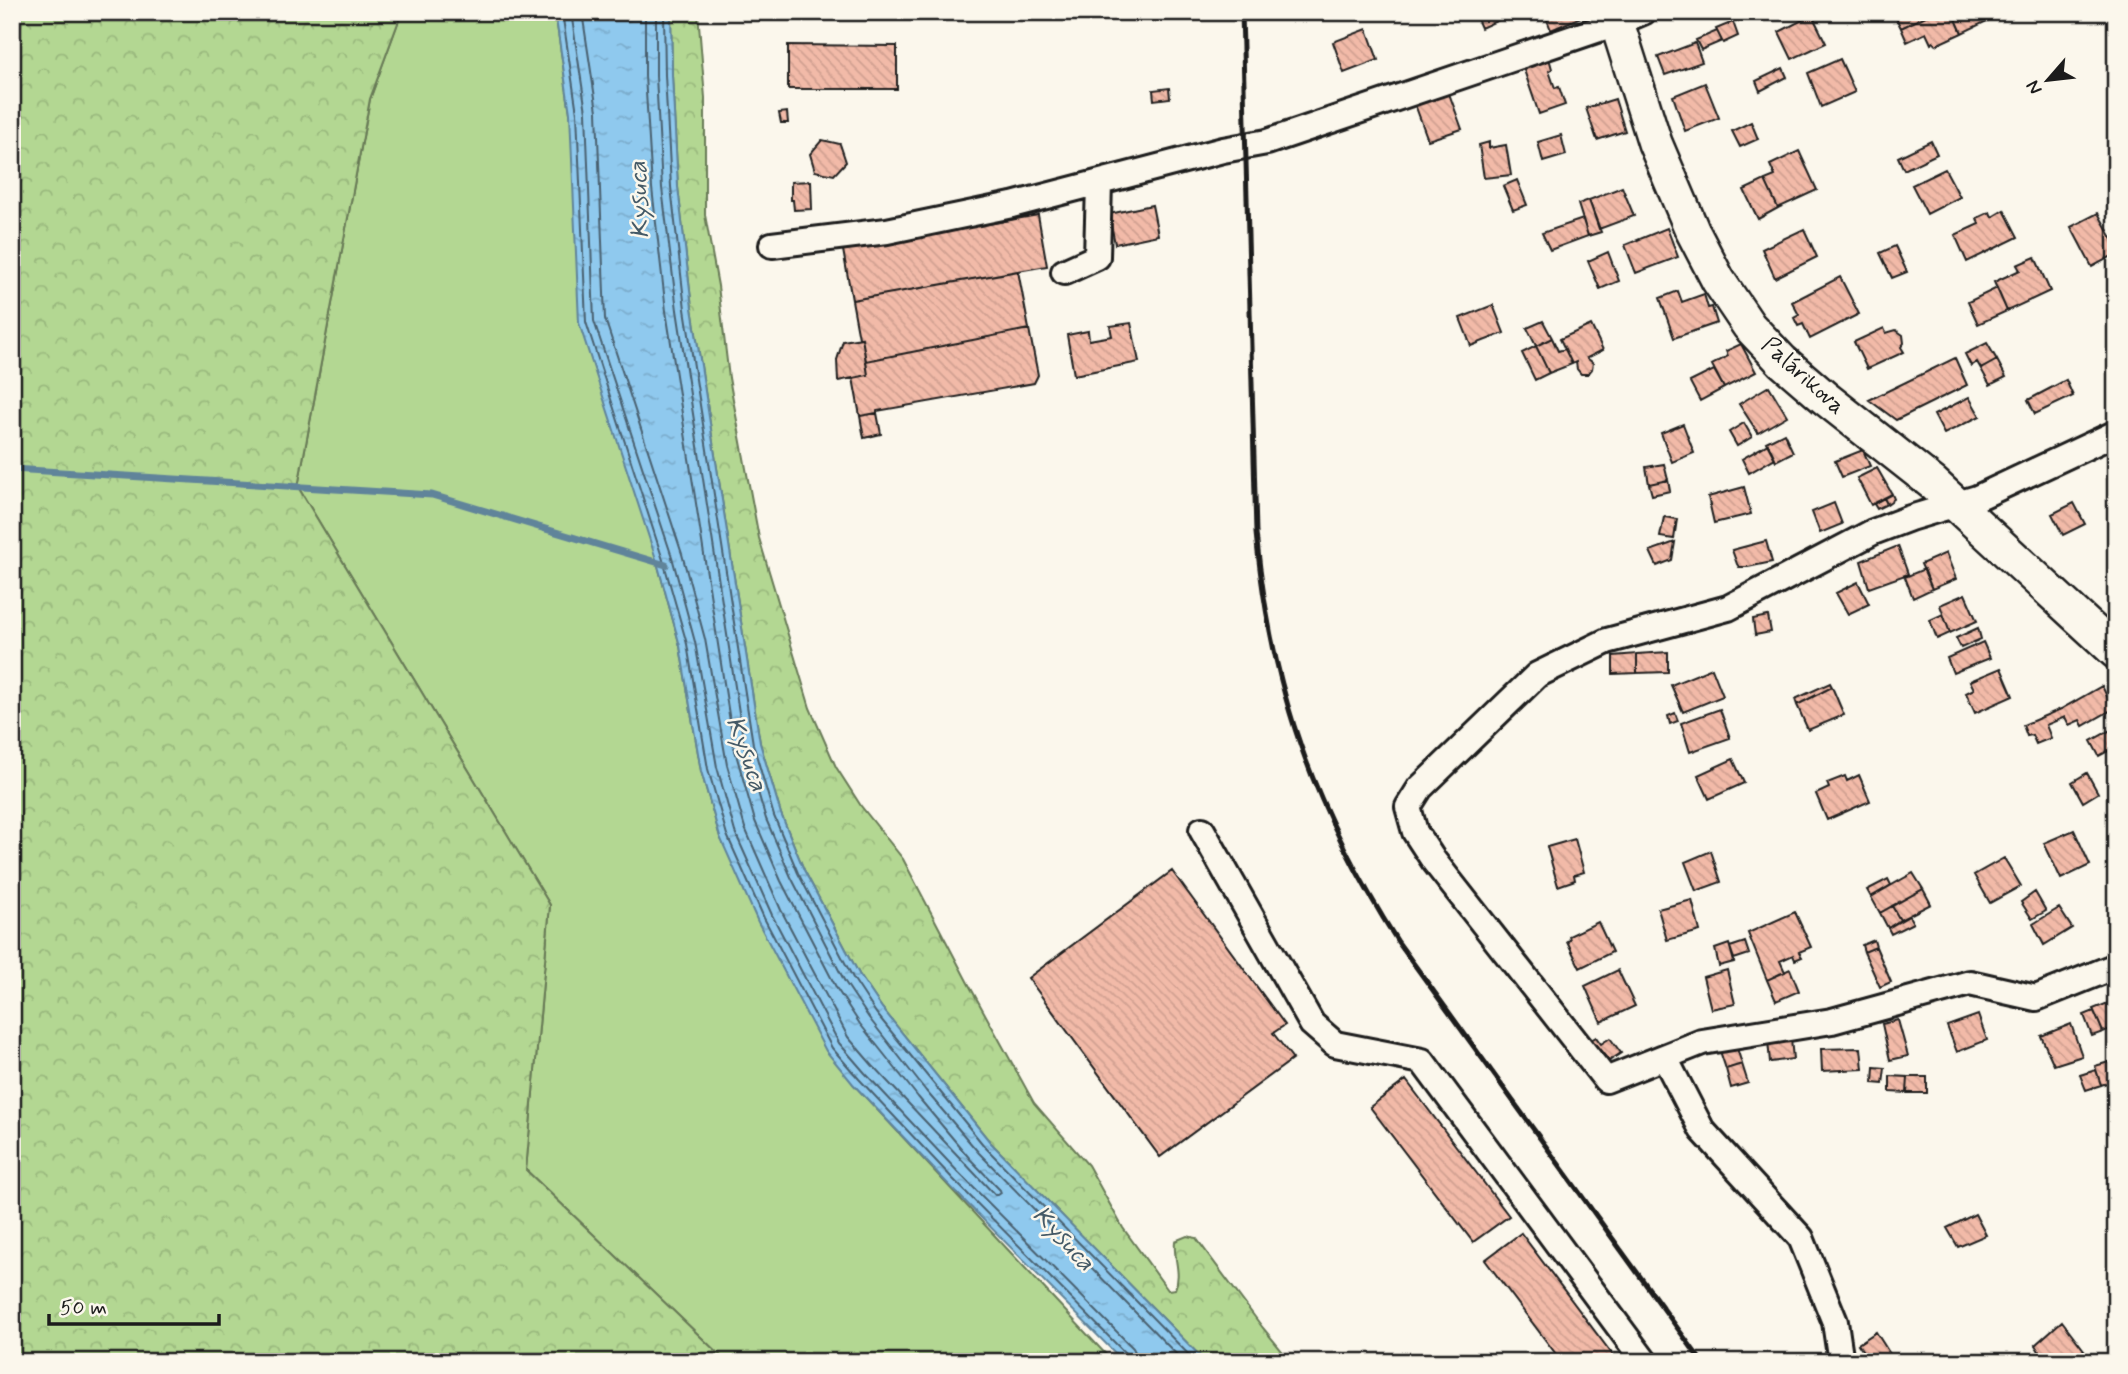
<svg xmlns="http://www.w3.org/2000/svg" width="2128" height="1374" viewBox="0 0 2128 1374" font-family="Mynerve,sans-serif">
<defs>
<pattern id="forest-crowns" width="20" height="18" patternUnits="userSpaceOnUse" patternTransform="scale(1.75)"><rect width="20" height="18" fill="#b3d792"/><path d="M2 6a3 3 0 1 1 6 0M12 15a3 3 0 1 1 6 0" fill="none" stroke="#99b87d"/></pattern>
<pattern id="water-ripples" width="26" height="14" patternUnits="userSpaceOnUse" patternTransform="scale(1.75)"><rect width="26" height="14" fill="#8fc9ee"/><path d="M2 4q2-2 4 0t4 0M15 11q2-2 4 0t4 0" fill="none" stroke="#7baccc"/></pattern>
<pattern id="building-back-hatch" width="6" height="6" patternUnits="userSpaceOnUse" patternTransform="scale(1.75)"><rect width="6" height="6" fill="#f2baa8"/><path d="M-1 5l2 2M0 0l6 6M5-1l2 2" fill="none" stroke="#cf9f90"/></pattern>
</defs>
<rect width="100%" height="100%" fill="#fbf7ec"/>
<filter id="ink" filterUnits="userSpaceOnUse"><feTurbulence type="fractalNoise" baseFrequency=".0143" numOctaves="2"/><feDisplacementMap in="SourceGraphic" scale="14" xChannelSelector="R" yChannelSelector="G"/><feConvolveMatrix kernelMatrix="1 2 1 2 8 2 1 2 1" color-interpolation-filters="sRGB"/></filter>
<g filter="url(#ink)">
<path fill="#b3d792" stroke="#687a57" stroke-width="2" d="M402,12H555L570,113L657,562L680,646L701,771L720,837L853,1084L1113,1362H727L526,1170L550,905L298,487L370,99Z"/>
<path fill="url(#forest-crowns)" stroke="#687a57" stroke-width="2" d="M12,12H402L370,99L298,487L550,905L526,1170L727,1362H12Z
M671,12H698L705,98V215L718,286L729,378L759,538L810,708L836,767L861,806L903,859L968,983L1034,1103L1088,1165L1123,1228L1162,1282L1168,1290L1175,1289C1182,1273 1173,1258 1175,1241L1187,1236L1196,1238L1263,1328L1291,1362H1206L990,1142L882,1008L859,974L804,870L781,814L760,743L692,308L678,187L672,75Z"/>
<path fill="url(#water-ripples)" stroke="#61849a" stroke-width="2" d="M555,12H671L672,75L678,187L692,308L760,743L781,814L804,870L859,974L882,1008L990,1142L1206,1362H1124L948,1184L853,1084L826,1051L758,922L720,837L701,771L680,646L657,562L579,323L570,113Z"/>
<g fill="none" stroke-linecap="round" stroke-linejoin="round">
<path stroke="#4a6170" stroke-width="2" d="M562,12L577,113L586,322L663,560L687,644L708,769L727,835L764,918L832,1048L859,1079L953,1179L1126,1354L1128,1362
M571,12L586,112L594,321L672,557L695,642L717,767L735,832L772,915L839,1043L865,1073L959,1173L1133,1348L1136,1354L1137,1362
M582,12L597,111L605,319L682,554L705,639L727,765L745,828L781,910L848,1037L873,1066L995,1195H998L1001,1193L1000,1190L971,1160L918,1097L860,1024L837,989L781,881L755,821L734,747L666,311L652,188L645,76V12
M656,12V76L662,188L677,310L744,745L766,819L791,877L845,982L869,1018L926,1091L979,1153L1184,1362
M664,12L665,75L671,187L685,309L753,744L774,816L798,873L853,978L876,1013L985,1147L1196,1362"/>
<path stroke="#61849a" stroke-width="7" d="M12,469L432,495L666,565"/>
</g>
<path fill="url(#building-back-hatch)" stroke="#1c1c1c" stroke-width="2" d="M1474,12H1511L1512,14L1481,28Z
M1544,12H1579L1581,17L1551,30Z
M1729,12H1748L1733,19Z
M1898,12H1934L1901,28L1894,14Z
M1934,12H1953L1962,33L1936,45L1934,42L1931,44L1926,33L1907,42L1901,28Z
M1953,12H1990L1991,15L1988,17L1989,20L1962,33Z
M1812,15L1826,43L1792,59L1779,32Z
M1733,22L1738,36L1723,43L1716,29Z
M1367,29L1378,60L1344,73L1333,42Z
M1717,31L1722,41L1701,50L1696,40Z
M1695,43L1702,62L1665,75L1658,57Z
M788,45L897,46V89H788Z
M1549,58L1552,69L1549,71L1555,88L1559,87L1565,105L1539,114L1523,67Z
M1840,59L1855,92L1821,107L1808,73Z
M1783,68L1787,77L1760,91L1756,81Z
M1705,83L1719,118L1685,131L1673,96Z
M1169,88L1170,98L1154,100L1153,90Z
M1447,88L1462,129L1428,140L1413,99Z
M1615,99L1625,131L1597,140L1586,108Z
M787,112L788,123H781L779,113Z
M1751,122L1758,139L1740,147L1732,131Z
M1561,135L1566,155L1543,162L1538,142Z
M822,140L840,144L846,162L834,175L815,171L810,154Z
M1931,141L1937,154L1904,170L1898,157Z
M1489,142V148L1506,145L1511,175L1484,178L1479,145Z
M1799,151L1817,190L1778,208L1765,180L1775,176L1770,165Z
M1945,169L1960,197L1927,214L1912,185Z
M1517,180L1527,205L1513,210L1503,186Z
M1765,180L1778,208L1758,219L1744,190Z
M811,181L812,209L794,210L793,200H791V182Z
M1622,187L1634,216L1599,229L1589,200Z
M1589,200L1601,232L1588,236L1578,204Z
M1152,205L1158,235L1115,244L1109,214Z
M2004,210L2018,237L1967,262L1955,235L1979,224L1977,218L1990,212L1992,217Z
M2098,213L2116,245V254L2092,267L2071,227Z
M1038,215L1047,266L852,300L843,250Z
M1583,219L1588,236L1550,250L1542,233Z
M1667,228L1678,257L1636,273L1625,245Z
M1804,229L1817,257L1775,278L1762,249Z
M1895,246L1907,272L1892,278L1880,253Z
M1608,252L1619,281L1600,289L1588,261Z
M2035,257L2050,291L2007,311L1994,282L2020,270L2017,265Z
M1018,271L1029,329L866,361L862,338H859L852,300Z
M1840,277L1859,314L1810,339L1803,324L1798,326L1794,318L1799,315L1792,302Z
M1997,288L2007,311L1978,324L1968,302Z
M1678,291L1682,302L1704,294L1708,308L1712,307L1717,323L1674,338L1660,298Z
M1493,305L1504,333L1471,346L1460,318Z
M1543,321L1552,338L1536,346L1527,328Z
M1131,323L1139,362L1074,375L1067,335L1088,331L1089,340L1112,336L1110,326Z
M1591,325L1603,350L1587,358L1593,363L1592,369L1588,374H1581L1577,369L1576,362L1572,364L1560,339Z
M1884,328L1886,333L1896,330L1903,335L1904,343L1901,347L1904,352L1867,369L1854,342Z
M1029,329L1038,375L1034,383L877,411V413L860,416L853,378L868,375L866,361Z
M862,338L868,375L838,381L837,360L843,341Z
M1552,338L1558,351L1565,349L1572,364L1549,373L1536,346Z
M1987,343L1997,360L1981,369L1977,362L1971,366L1965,354Z
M1741,344L1756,372L1724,388L1712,365L1728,356L1726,351Z
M1536,346L1549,373L1535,380L1522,353Z
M1955,358L1967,385L1896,420L1869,400Z
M1997,360L2006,377L1990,385L1981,369Z
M1714,370L1724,388L1700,401L1690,382Z
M2066,380L2073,396L2035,414L2028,400Z
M1769,386L1787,416L1758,433L1739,404Z
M1969,397L1980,416L1944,434L1934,415Z
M877,413L881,434L864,438L860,416Z
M1744,423L1752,437L1737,446L1729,432Z
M1683,424L1694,453L1672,462L1661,433Z
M1784,433L1793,452L1776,461L1766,442Z
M1768,444L1775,458L1749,473L1742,459Z
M1863,450L1870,466L1842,477L1835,461Z
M1664,464L1668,480L1649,484L1646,467Z
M1877,468L1892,494L1871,505L1857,478Z
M1668,480L1670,491L1652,495L1649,484Z
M1744,487L1751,514L1714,523L1708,497Z
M1892,494L1894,499L1887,504L1884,498Z
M1884,498L1887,504L1877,509L1874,504Z
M1834,503L1842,524L1820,533L1812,512Z
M2074,503L2085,524L2063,535L2052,514Z
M1664,517L1677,519L1674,539L1660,537Z
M1766,541L1772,562L1748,567H1739L1737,564L1732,550Z
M1675,542L1672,560L1657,566L1650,551Z
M1898,546L1908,574L1869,588L1861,561Z
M1946,553L1956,579L1932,589L1921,564Z
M1924,569L1932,589L1913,598L1905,577Z
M1858,582L1869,604L1848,614L1836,593Z
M1965,594L1977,621L1950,633L1940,605Z
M1943,614L1950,633L1937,639L1930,620Z
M1768,616L1771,632L1755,635L1753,619Z
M1978,628L1981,639L1961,648L1956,638Z
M1983,642L1990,658L1953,673L1947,658Z
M1668,652V672L1637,673V654Z
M1637,654V673L1613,674V656Z
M1712,668L1723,696L1683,712L1671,685Z
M2001,668L2013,696L1975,713L1966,693L1974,689L1970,681Z
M1830,683L1832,687L1797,705L1795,699Z
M2102,686L2113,709L2083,726L2080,720L2069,725L2065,717L2046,725L2051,738L2036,744L2032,735L2027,736L2023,725L2061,709Z
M1832,687L1844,715L1808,730L1797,705Z
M1720,709L1730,738L1690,752L1681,723Z
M1675,713L1678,721L1670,724L1668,716Z
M2116,727V747L2099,756L2091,741Z
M1733,759L1744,783L1709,799L1698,775Z
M2087,773L2098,793L2083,802L2072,782Z
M1859,775L1870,801L1827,820L1816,794L1829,788L1827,783L1845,776L1847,781Z
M2074,830L2090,865L2061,879L2044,843Z
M1575,839L1584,872L1574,875L1575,880L1558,886L1547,847Z
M1711,851L1721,882L1696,891L1685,862Z
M2004,858L2021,886L1990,903L1974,875Z
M1172,871L1285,1025L1273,1033L1293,1059L1160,1157L1028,978Z
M1913,873L1923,889L1880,913L1871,897Z
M1888,879L1891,885L1871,897L1867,890Z
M1923,889L1931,904L1900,920L1892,906Z
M2035,892L2046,911L2032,919L2021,902Z
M1692,900L1700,931L1667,940L1658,909Z
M1892,906L1900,920L1888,928L1880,913Z
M2059,908L2072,928L2044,945L2033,924Z
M1795,912L1811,947L1799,952L1802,957L1795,960L1793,955L1780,961L1785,972L1767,980L1748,933Z
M1909,916L1913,923L1891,934L1888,928Z
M1598,922L1612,952L1580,968L1567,941L1570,940L1569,936Z
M1874,940L1876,947L1864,952L1862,945Z
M1745,942L1749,954L1734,959L1730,947Z
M1729,944L1734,962L1719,966L1715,949Z
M1876,947L1891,982L1880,987L1864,952Z
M1790,969L1799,991L1776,1001L1767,980Z
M1618,970L1635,1006L1601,1022L1585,986Z
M1727,970L1735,1004L1711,1009L1703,977Z
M2116,1001V1025L2108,1003Z
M2108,1003L2116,1027L2103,1032L2093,1009Z
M2094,1011L2103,1032L2092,1036L2084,1015Z
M1978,1015L1987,1040L1957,1052L1947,1026Z
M1898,1020L1908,1056L1890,1060L1882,1024Z
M2071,1024L2082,1056L2054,1065L2041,1036Z
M1596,1037L1601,1044L1610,1038L1621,1053L1609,1061L1591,1040Z
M1791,1039L1793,1059L1770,1062L1768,1041Z
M1736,1045L1742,1064L1726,1069L1720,1051Z
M1861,1048L1863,1069L1822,1071L1821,1049Z
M2116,1060V1083L2110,1082L2101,1085L2095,1066Z
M1742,1064L1748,1083L1731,1088L1726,1069Z
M1874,1067L1885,1068L1883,1084L1873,1083Z
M2096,1070L2101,1085L2086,1090L2080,1075Z
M1890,1076L1908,1077L1907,1093L1890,1092Z
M1908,1077H1927V1093H1907Z
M1406,1080L1509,1216L1473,1242L1370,1107Z
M1975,1214L1986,1235L1958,1247L1947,1228Z
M1521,1233L1618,1362H1562L1485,1260Z
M2062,1321L2084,1350L2067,1362H2046L2035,1345Z
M1876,1332L1895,1362H1870L1858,1344Z"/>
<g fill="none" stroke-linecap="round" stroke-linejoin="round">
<g stroke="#1c1c1c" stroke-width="30">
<path id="minor" d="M772,245L887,231L1012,205L1223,150L1267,142L1617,23L1643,12
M1064,272L1097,257L1099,183
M2116,433L1977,498L1910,518L1873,532L1728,608L1607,641L1537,675L1420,788L1408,807L1415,832L1434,861L1606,1080L1702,1042L1832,1021L1970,983L2036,998L2116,966
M1202,830L1312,1024L1335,1044L1422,1061L1645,1362
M1665,1058L1702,1130L1801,1238L1835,1322L1841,1362"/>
</g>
<g stroke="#1c1c1c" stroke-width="38">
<path id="secondary" d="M1615,12L1617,23L1655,143L1692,230L1718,280L1749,326L1782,361L1825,398L1934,484L2116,652"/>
</g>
<use href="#minor" stroke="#fbf7ec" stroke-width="24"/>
<use href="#secondary" stroke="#fbf7ec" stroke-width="33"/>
<path stroke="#1c1c1c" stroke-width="5" d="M1242,12L1256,533C1271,691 1314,809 1398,942L1702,1362"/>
</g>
</g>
<g text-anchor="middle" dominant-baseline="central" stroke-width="5" stroke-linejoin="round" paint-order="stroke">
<g font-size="24" fill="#1c1c1c" stroke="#fbf7ec">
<text transform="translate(1803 376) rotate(42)">Palárikova</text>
</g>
<g font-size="26" font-style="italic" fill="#445966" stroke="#fbf7ec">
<text transform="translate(640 200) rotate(-92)">Kysuca</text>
<text transform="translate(746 754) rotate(70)">Kysuca</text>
<text transform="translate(1063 1239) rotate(47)">Kysuca</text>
</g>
</g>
<rect width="2128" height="1374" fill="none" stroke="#fbf7ec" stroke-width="42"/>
<rect x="21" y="21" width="2086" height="1332" fill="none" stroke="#1c1c1c" stroke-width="2.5" filter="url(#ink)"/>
<g transform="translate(2048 80) rotate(242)" stroke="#fbf7ec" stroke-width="5" paint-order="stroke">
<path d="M0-5L12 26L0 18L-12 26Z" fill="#1c1c1c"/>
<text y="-10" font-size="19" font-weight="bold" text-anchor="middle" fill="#1c1c1c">N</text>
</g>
<path d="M49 1314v10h170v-10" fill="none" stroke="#1c1c1c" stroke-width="3.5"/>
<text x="60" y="1314" font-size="21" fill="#1c1c1c" stroke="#fbf7ec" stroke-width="5" paint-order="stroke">50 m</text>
</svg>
